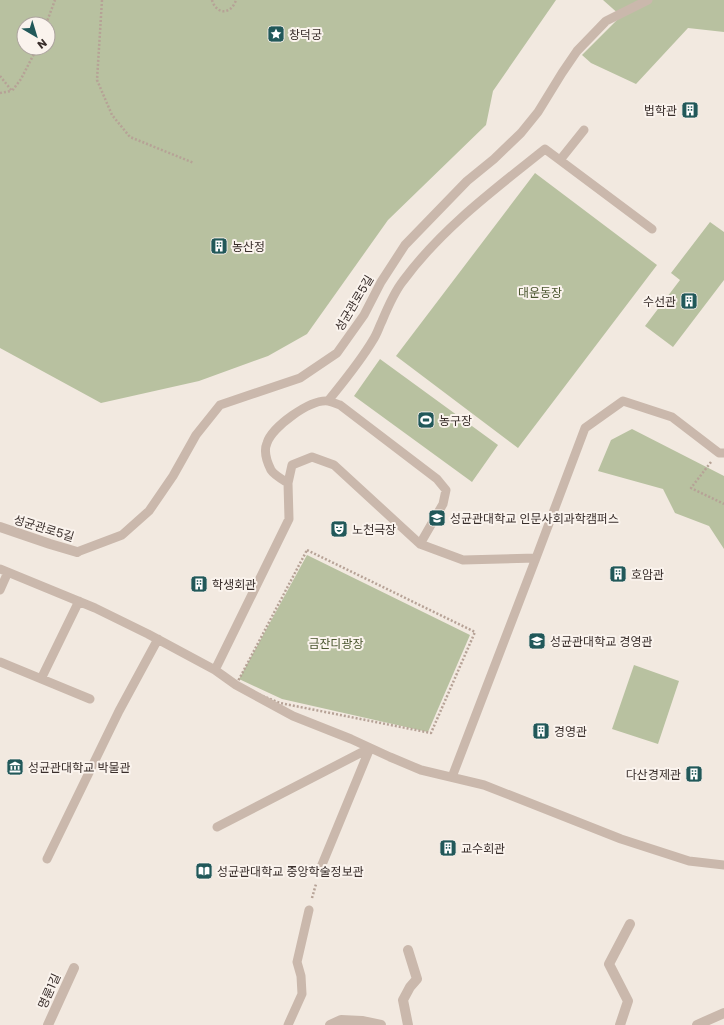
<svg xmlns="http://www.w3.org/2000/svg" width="724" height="1025" viewBox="0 0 724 1025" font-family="Poppins,'Noto Sans KR',sans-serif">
<rect width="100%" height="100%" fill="#f2e9e0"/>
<path fill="#b8c1a0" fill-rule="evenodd" d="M0,0H556L493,91L486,125L388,220L307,334L268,356L199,381L101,403L0,348ZM24,24H48V48H24Z
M603,0H724V32L688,28L636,84L591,63L582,55L621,16Z
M535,173L657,265L518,448L396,356Z
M710,222L724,232V280L673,347L645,326L680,280L671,273Z
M380,359L498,445L472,482L354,396Z
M632,429L724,476V549L709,526L675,513L663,489L598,471L611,440Z
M307,555L470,635L428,732L282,699L239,679Z
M634,665L679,681L658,744L612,729Z"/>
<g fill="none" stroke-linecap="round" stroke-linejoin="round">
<path stroke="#b6a296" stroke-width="2.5" stroke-dasharray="2 2" stroke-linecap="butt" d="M102,0L97,80L112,115L130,137L194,163
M212,0C214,8 222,15 230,9C233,7 235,3 236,0
M46,24L55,0
M0,76L12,91L21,79L37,48
M0,93L11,91
M711,462L691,488L724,504
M307,550L475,632L431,733L280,703L236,685Z
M312,898L316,884"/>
<path stroke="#cab8ac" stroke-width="9" d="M560,160L584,130
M328,401C344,381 360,362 373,340C377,334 379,327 382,321C387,309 395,291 403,281C442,228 495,189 545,149L652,229
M288,483C283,480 274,475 271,470C267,462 263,452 267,443C272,427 310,399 328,401C332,402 337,404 340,405L437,479L446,490L443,504L420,544
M77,552L122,535L149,511L173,476L196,435L220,405L300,378L337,353L364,315L381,282L405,245L467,181L494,159L521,133L538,112L562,73L577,51L606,21L648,0
M0,569L95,608L148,634L215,670L289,519L288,483L292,465L312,457L334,465L420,544L463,560L536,558L585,428L623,401L672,417L719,453H724
M0,590L8,572
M0,662L90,699
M215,670L236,685L293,716L351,739L390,757L421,770L484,785L621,839L689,861L724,865
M41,679L79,601
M452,777L536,558
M217,827L370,748
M47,859L119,711L158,639
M319,872L370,748
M288,1025L302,994L301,976L297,962L309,910"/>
<path stroke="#cab8ac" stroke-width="10" d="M0,527L50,544L77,552
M48,1025L74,968
M330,1025L341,1020L362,1021L381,1025
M408,1025L403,1000L410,987L417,979L408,950
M620,1025L628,1001L609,964L630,924
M697,1025L724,1013"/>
</g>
<defs>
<g id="sight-square" transform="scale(0.9)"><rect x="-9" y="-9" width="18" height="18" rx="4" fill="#215859" stroke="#faf3ed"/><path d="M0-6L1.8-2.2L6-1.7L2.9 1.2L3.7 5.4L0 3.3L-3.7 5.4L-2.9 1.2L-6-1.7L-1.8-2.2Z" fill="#fff"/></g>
<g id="building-square" transform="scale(0.9)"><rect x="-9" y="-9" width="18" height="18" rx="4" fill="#215859" stroke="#faf3ed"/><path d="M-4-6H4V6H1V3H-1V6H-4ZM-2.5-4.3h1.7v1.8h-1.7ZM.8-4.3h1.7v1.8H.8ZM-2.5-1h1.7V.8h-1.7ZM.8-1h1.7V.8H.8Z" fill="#fff"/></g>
<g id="stadium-square" transform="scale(0.9)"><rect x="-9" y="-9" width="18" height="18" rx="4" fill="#215859" stroke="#faf3ed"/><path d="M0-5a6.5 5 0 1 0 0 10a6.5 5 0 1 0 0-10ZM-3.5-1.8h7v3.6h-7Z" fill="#fff"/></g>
<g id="university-square" transform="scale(0.9)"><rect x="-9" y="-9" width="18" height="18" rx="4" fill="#215859" stroke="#faf3ed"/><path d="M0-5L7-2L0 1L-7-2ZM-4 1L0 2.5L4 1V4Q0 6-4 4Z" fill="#fff"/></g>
<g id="theatre-square" transform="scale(0.9)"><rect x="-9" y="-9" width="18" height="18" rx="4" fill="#215859" stroke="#faf3ed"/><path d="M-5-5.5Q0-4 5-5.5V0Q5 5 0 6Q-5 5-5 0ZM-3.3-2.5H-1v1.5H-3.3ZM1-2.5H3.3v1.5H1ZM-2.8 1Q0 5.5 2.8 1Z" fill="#fff"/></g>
<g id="museum-square" transform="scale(0.9)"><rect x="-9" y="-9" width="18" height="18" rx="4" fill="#215859" stroke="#faf3ed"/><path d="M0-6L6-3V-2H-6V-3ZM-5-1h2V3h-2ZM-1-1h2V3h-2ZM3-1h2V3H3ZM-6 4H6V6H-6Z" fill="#fff"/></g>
<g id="library-square" transform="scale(0.9)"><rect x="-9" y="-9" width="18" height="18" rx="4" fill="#215859" stroke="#faf3ed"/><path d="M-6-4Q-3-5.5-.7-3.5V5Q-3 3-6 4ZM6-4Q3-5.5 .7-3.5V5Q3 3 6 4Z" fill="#fff"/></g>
</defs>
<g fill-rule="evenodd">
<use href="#sight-square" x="276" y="34"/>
<use href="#building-square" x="690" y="110"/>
<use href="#building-square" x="219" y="246"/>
<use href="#building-square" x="689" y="301"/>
<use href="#stadium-square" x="426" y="420"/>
<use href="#university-square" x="437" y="518"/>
<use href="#theatre-square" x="339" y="529"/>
<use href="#building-square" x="618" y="574"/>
<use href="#building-square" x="199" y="584"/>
<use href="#university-square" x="537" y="641"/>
<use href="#building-square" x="541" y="731"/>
<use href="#museum-square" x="15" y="767"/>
<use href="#building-square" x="694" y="774"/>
<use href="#building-square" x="448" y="848"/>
<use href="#library-square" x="204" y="871"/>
</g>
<g text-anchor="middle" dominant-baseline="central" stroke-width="4" stroke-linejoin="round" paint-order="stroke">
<g font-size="12" fill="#392e2b" stroke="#faf3ed" text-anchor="start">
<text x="289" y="34">창덕궁</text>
<text x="677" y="110" text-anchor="end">법학관</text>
<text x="232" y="246">농산정</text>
<text x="676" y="301" text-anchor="end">수선관</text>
<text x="439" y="420">농구장</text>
<text x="450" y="518">성균관대학교 인문사회과학캠퍼스</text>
<text x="352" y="529">노천극장</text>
<text x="631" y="574">호암관</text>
<text x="212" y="584">학생회관</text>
<text x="550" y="641">성균관대학교 경영관</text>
<text x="554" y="731">경영관</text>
<text x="28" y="767">성균관대학교 박물관</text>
<text x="681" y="774" text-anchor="end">다산경제관</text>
<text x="461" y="848">교수회관</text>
<text x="217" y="871">성균관대학교 중앙학술정보관</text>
</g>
<g font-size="12" fill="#4a562f" stroke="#faf3ed">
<text x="540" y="292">대운동장</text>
<text x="336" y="643">금잔디광장</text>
</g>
<g font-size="12" fill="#392e2b" stroke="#faf3ed">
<text transform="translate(354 303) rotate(-59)">성균관로5길</text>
<text transform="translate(44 528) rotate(17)">성균관로5길</text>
<text transform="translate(49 991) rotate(-66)">명륜1길</text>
</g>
</g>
<g transform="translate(36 36) rotate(142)"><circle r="19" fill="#faf3ed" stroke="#ada49f"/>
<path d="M0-3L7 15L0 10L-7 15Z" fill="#215859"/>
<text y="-6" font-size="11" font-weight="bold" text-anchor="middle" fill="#392e2b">N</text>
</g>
</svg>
